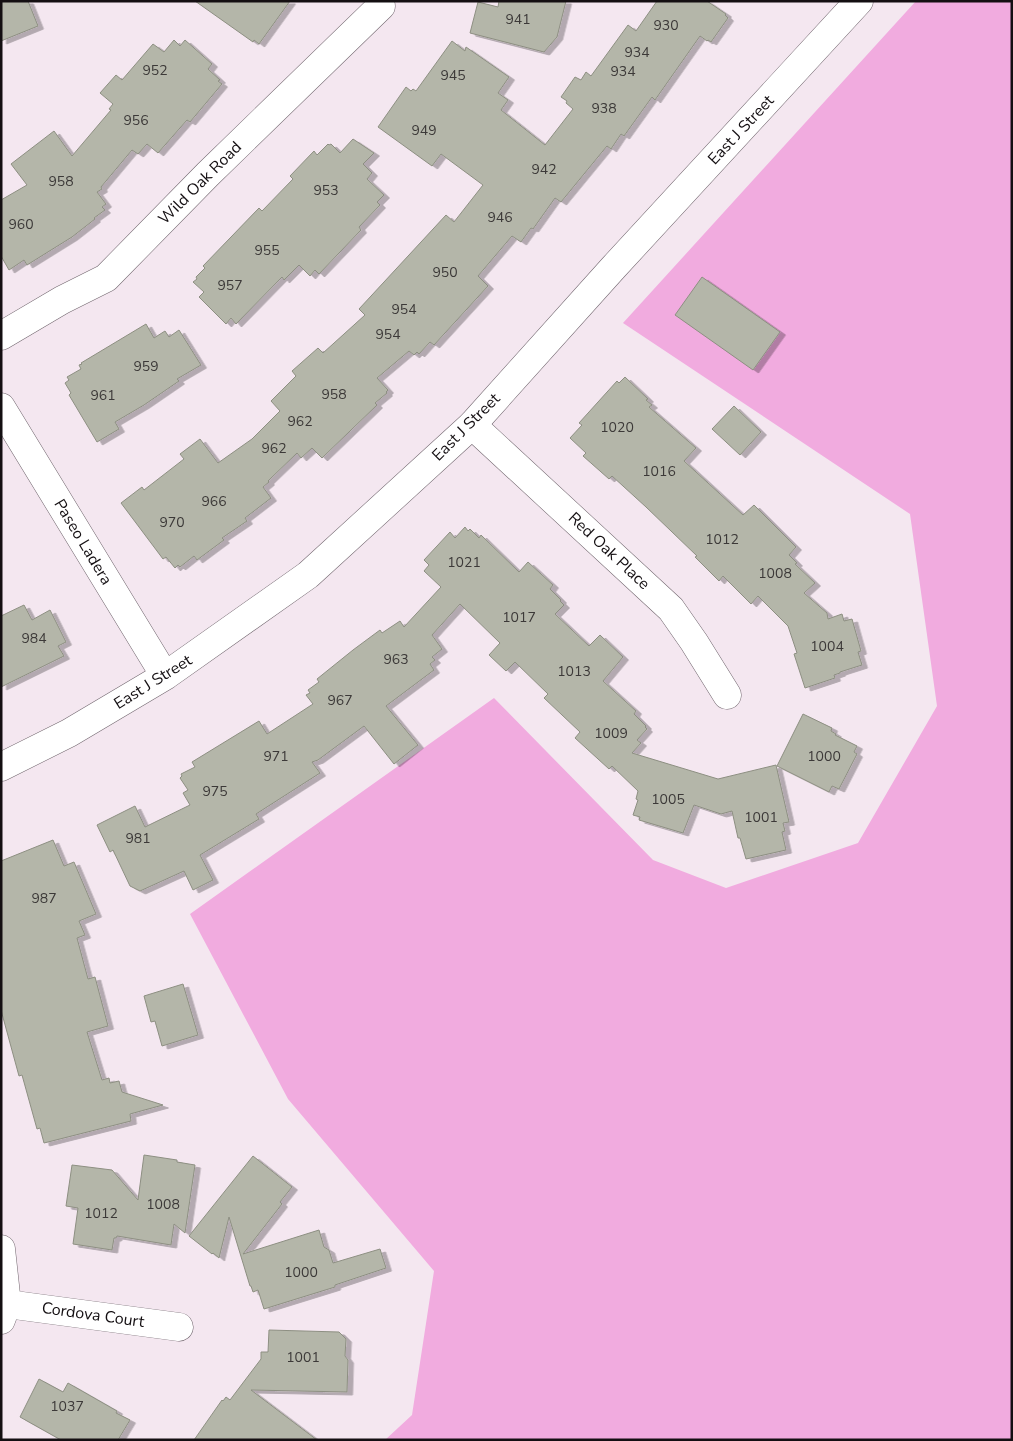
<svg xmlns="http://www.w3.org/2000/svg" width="1013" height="1441" viewBox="0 0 1013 1441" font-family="'Nunito Sans',sans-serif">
<defs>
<filter id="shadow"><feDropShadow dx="5.5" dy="3" stdDeviation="0" flood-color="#0004"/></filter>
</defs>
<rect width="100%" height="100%" fill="#f4e7f0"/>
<path fill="#f1abdf" d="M916,1H1012V1440H385L412,1415L434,1271L288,1099L190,914L494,698L653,860L726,888L858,843L937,706L910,514L623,323Z"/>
<path fill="#b4b6a9" stroke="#8d8f82" filter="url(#shadow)" d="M1,1H28L38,26L1,41Z
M195,1H290L259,44L254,40L253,42Z
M499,1H566L557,37L544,52L470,33L478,2L498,7Z
M657,1H707L726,14L725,15L728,18L711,42L708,40L707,41L700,36L655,100L652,97L624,136L621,134L611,149L607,146L561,202L555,198L533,229L531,228L521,242L512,236L478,276L488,286L434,345L430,342L419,354L417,352L414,355L409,351L377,378L388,390L386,392L387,393L375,403L377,405L322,458L312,448L301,458L297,453L268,481L269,482L263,487L271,498L245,518L247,521L222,538L224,540L197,560L194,556L180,567L178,565L175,568L166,557L163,559L121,503L142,487L144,490L184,459L180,454L200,439L218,463L252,439L280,411L271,401L296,376L292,371L318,348L323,353L365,315L359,309L446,215L454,222L483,185L441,154L432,166L378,127L406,87L411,91L413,89L416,91L452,41L465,51L466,47L509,77L498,93L508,100L501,110L545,145L573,109L566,103L567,101L561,97L575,77L581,80L586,72L591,76L628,25L636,31Z
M174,40L180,46L185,40L212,64L208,69L220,80L218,81L222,84L190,122L187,120L158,153L147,144L138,154L132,150L101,187L102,189L97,192L106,204L102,207L105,210L94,218L95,219L72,237L27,265L24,260L9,270L1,256V200L27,185L11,164L54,131L72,156L111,110L109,109L113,104L100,93L116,75L122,80L153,44L164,52Z
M353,139L374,153L363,164L372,173L367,179L384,195L377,202L380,205L359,227L361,230L319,274L315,270L310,276L299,265L284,280L282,277L236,324L231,318L226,324L199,297L204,292L193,282L197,279L196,277L205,268L203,266L259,208L262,211L293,179L290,176L314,151L317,155L328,144L329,145L331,144L340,153Z
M702,277L780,332L753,370L675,315Z
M146,324L154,338L165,331L169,337L179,330L201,365L177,379L179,381L144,405L115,422L119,429L97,442L69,395L71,393L65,383L69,380L67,377L81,369L79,365L82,364L81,363Z
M625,377L648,399L646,400L652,405L649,407L696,448L684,461L743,515L754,505L796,547L789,555L797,563L795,564L815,583L804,593L827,613L828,619L842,614L844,621L852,619L861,651L858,652L862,665L840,672V673L834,675L835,678L805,688L794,654L797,653L788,626L758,596L751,604L723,576L719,581L695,557L697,556L646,507L612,476L609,479L583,456L586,453L570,438L582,425L579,423L617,381L619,383Z
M734,406L761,432L740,455L712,429Z
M465,527L468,531L470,529L479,538L481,535L519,572L528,562L553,585L550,589L561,600L560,601L564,605L555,614L589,646L600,635L623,657L603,681L636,711L634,714L646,726L645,727L647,729L637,740L641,743L632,753L718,779L776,765L789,822L783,823L785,831L782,832L786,850L746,859L740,838H738L732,811L721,814L694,805L683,833L639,820L640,817L633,815L638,800L636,799L638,791L612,766L609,769L575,738L580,732L544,698L548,694L515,662L506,671L489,655L500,643L460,604L432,635L442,649L432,657L435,660L430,664L434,670L386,706L418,745L394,764L364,726L318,760L312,762L320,773L256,814L259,819L200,855L213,880L193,890L184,871L140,891L130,886L113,850L110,852L97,825L135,806L145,827L190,805L183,793L188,790L180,778L182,776L181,774L195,767L192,762L259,721L267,734L313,704L306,695L310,693L308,690L319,682L317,679L353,650L380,630L382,633L400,621L404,627L441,587L424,571L429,565L424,560L450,532L455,538Z
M24,605L32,620L50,610L66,642L58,646L64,656L1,687V616Z
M803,714L832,728L831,731L836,734L835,735L857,746L854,752L857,754L839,789L832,786L829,792L777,766Z
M53,840L64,866L74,862L96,914L79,921L85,935L77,938L88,979L95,977L108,1026L87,1032L102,1080L109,1078L110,1083L119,1081L122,1092L163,1105L130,1114L131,1121L44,1143L40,1128L37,1129L22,1075L19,1076L1,1010V861Z
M183,984L198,1035L162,1046L155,1021L151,1022L144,996Z
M144,1155L177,1160V1162L195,1165L185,1233L174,1224L171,1245L117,1236L116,1238H114L112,1250L73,1244L78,1208L66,1206L72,1165L112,1170L138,1200Z
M253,1156L292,1187L280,1202L282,1204L243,1254L319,1230L324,1247L329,1250L333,1263L380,1249L386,1268L335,1285V1287L264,1309L258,1290L253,1292L251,1286H250L229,1217L219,1258L213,1253L212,1254L189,1236Z
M269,1330L339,1332L346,1339L345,1356L348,1360L347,1392L251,1390L317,1440H194L222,1400L223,1401L226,1397L230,1400L261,1359V1352H268Z
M39,1379L63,1392L68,1383L117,1411L116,1413L130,1420L118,1440H61L20,1417Z"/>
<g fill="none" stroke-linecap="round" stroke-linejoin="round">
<g stroke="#70656d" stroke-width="29">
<path id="street" d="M1,336L62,300L106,278L208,174L381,6
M472,425L671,609L694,642L727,695
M1,1249L7,1304L1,1320
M7,1304L179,1327"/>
</g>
<g stroke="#70656d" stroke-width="29">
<path id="secondary" d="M1,407L165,676
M1,767L69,733L165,676L308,575L472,425L613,268L859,1"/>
</g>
<use href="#street" stroke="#fff" stroke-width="28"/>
<use href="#secondary" stroke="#fff" stroke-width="28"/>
</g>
<g text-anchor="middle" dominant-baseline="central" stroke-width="5" stroke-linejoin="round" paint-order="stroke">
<g font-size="14" fill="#3c3938">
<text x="518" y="19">941</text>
<text x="666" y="25">930</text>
<text x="637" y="52">934</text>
<text x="155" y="70">952</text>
<text x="623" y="71">934</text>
<text x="453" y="75">945</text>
<text x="604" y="108">938</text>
<text x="136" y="120">956</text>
<text x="424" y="130">949</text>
<text x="544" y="169">942</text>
<text x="61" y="181">958</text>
<text x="326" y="190">953</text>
<text x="500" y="217">946</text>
<text x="21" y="224">960</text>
<text x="267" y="250">955</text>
<text x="445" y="272">950</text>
<text x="230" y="285">957</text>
<text x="404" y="309">954</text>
<text x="388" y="334">954</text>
<text x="146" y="366">959</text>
<text x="334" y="394">958</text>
<text x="103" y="395">961</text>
<text x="300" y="421">962</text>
<text x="617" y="427">1020</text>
<text x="274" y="448">962</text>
<text x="659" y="471">1016</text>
<text x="214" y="501">966</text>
<text x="172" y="522">970</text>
<text x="722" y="539">1012</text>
<text x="464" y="562">1021</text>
<text x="775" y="573">1008</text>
<text x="519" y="617">1017</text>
<text x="34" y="638">984</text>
<text x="827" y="646">1004</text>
<text x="396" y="659">963</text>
<text x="574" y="671">1013</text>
<text x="340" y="700">967</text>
<text x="611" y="733">1009</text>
<text x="276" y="756">971</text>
<text x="824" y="756">1000</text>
<text x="215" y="791">975</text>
<text x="668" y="799">1005</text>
<text x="761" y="817">1001</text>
<text x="138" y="838">981</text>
<text x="44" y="898">987</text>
<text x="163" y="1204">1008</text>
<text x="101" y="1213">1012</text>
<text x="301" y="1272">1000</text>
<text x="303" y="1357">1001</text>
<text x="67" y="1406">1037</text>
</g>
<g font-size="16" fill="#140f12" stroke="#fff">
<text transform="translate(741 130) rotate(-47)">East J Street</text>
<text transform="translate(200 183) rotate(-45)">Wild Oak Road</text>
<text transform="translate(466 427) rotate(-45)">East J Street</text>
<text transform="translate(83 542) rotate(59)">Paseo Ladera</text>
<text transform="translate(609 551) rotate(43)">Red Oak Place</text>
<text transform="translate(153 682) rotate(-32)">East J Street</text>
<text transform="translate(93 1315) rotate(8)">Cordova Court</text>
</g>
</g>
<rect width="1013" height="1441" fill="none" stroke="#140f12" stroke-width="5"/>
</svg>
